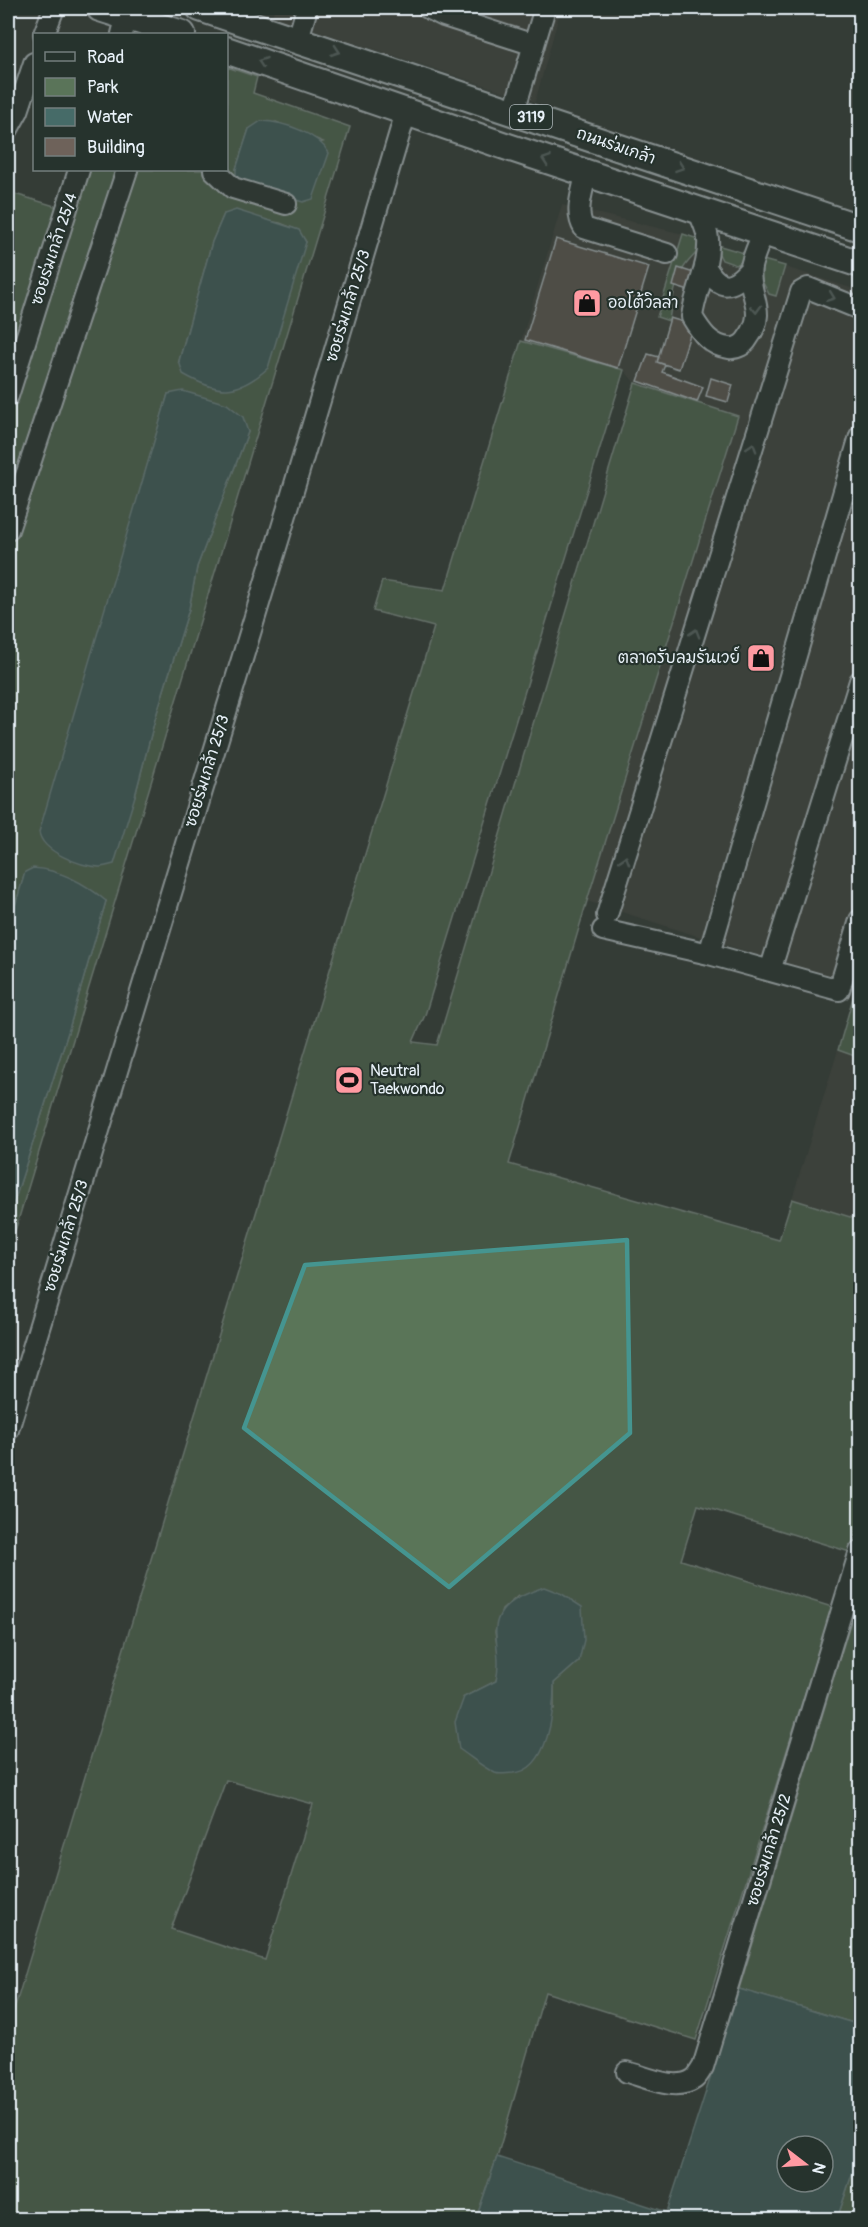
<svg xmlns="http://www.w3.org/2000/svg" width="868" height="2227" viewBox="0 0 868 2227" font-family="Pangolin,'Playpen Sans Thai',sans-serif">
<rect width="100%" height="100%" fill="#343c36"/>
<filter id="ink" filterUnits="userSpaceOnUse"><feTurbulence type="fractalNoise" baseFrequency=".0167" numOctaves="2"/><feDisplacementMap in="SourceGraphic" scale="12" xChannelSelector="R" yChannelSelector="G"/><feConvolveMatrix kernelMatrix="1 2 1 2 8 2 1 2 1" color-interpolation-filters="sRGB"/></filter>
<g filter="url(#ink)">
<path fill="#454741" d="M275,8H561L535,102L272,16Z
M562,205L683,234L860,291V969L855,986L587,901L738,416L635,383L624,370L521,341Z
M838,1050L860,1058V1220L792,1199Z"/>
<path fill="#5a7459" stroke="#a1b2a8" stroke-width="1.5" fill-rule="evenodd" d="M227,67L257,77L253,93L350,127L8,1254V1221L69,1029L106,901L25,873L8,930V421L86,170H226ZM276,122L323,142L236,169L249,129ZM224,214L280,223L298,230L306,242L179,361L212,242ZM168,394L248,432L197,567L189,609L155,719L135,796L100,629Z
M8,192L58,207L8,371Z
M683,234L704,241C700,253 687,259 682,271C674,286 671,305 669,321L657,317Z
M717,245L744,253L742,261L736,265L722,260L717,250Z
M763,260L785,266L776,296L769,294L761,279Z
M521,341L624,370L425,1015L413,1042L437,1045L635,383L738,416L587,901L509,1164L779,1240L792,1199L860,1220V1518L850,1552L698,1505L681,1560L832,1607L696,2040L545,1992L497,2157L476,2219L8,2220V2030L434,627L373,611L382,581L445,590ZM518,1596L579,1661L554,1683V1709L464,1697L496,1681L500,1665L495,1632L502,1610ZM226,1780L313,1804L265,1960L171,1929Z
M860,973V1058L838,1050Z
M860,1591V2025L739,1989Z
M860,2150V2219H837Z"/>
<path fill="#466b68" stroke="#87a1a2" stroke-width="1.5" fill-rule="evenodd" d="M261,121C285,122 317,133 329,153L313,199L303,202L257,189L236,178V169L249,129Z
M236,210L299,230L306,242L268,368C237,396 218,394 183,374L179,361L212,242L224,214Z
M183,391L227,404L243,417L248,432L197,567L189,609L155,719L135,796L114,864C109,865 104,867 99,867C80,866 42,852 39,832L168,394Z
M33,868C60,870 86,884 106,901L69,1029L8,1221V930L25,872Z
M544,1587L562,1594L582,1607L584,1640L579,1661L554,1683C554,1710 549,1771 513,1773C507,1773 500,1775 495,1773C482,1767 471,1757 459,1749L455,1722L464,1697L496,1681C500,1663 497,1653 496,1635C493,1606 521,1595 544,1587Z
M739,1989L860,2025V2150L837,2219H476L497,2157L667,2212ZM787,2146H823V2182H787Z"/>
<path fill="#6e625a" stroke="#e8f1f8" stroke-width="1.5" d="M556,239L649,267L618,368L525,340Z
M678,268L694,273L689,291L673,286Z
M670,318L693,325L679,369L657,362Z
M648,354L659,357L657,362L665,365L662,372L703,387L697,402L638,381Z
M711,378L733,385L728,402L706,396Z"/>
<g fill="none" stroke-linecap="round" stroke-linejoin="round">
<g stroke="#e8f1f8" stroke-width="24">
<path id="minor" d="M428,8L444,16L534,45
M44,34L54,8
M122,34L127,16
M298,39L307,8
M514,111L545,8
M8,129L18,111L34,63
M214,170L233,188L286,204
M586,174C583,191 574,212 584,228L667,254
M699,212C702,220 707,229 708,239C710,265 695,291 692,317C701,332 710,346 729,348C737,349 744,345 748,338C769,310 746,294 751,267C753,256 759,244 763,233
M705,266C720,292 732,289 751,268
M8,396L79,170
M8,530L127,170
M607,915L801,292L808,288L860,309
M603,930L709,954L860,436
M709,954L839,990L860,920
M770,971L860,681
M8,1430L284,521L406,112
M627,2072C646,2077 676,2092 694,2079C698,2076 700,2071 703,2067L860,1551"/>
</g>
<g stroke="#e8f1f8" stroke-width="30">
<path id="major" d="M100,8L182,34
M200,8L860,228
M226,50L505,146L860,264"/>
</g>
<use href="#minor" stroke="#26332d" stroke-width="20"/>
<use href="#major" stroke="#26332d" stroke-width="26"/>
</g>
<defs><path id="oneway-chevron" d="M-2-3.5L2.5 0L-2 3.5" fill="none" stroke-width="1.6" stroke-linecap="round" stroke-linejoin="round" transform="scale(1.5)"/></defs>
<g stroke="#6a7674">
<use href="#oneway-chevron" transform="translate(336 51) rotate(19)"/>
<use href="#oneway-chevron" transform="translate(262 62) rotate(-161)"/>
<use href="#oneway-chevron" transform="translate(546 160) rotate(-161)"/>
<use href="#oneway-chevron" transform="translate(680 167) rotate(19)"/>
<use href="#oneway-chevron" transform="translate(831 297) rotate(21)"/>
<use href="#oneway-chevron" transform="translate(756 309) rotate(88)"/>
<use href="#oneway-chevron" transform="translate(752 447) rotate(-73)"/>
<use href="#oneway-chevron" transform="translate(695 633) rotate(-73)"/>
<use href="#oneway-chevron" transform="translate(625 860) rotate(-73)"/>
</g>
</g>
<path d="M0 0H868V2227H0ZM627,1240L630,1433L449,1587L244,1428L305,1265Z" fill="#343c36" fill-opacity=".55" fill-rule="evenodd"/>
<path fill="none" stroke="#459590" stroke-width="4.5" stroke-linejoin="round" d="M627,1240L630,1433L449,1587L244,1428L305,1265Z"/>
<defs>
<g id="shop-square" transform="scale(1.5)"><rect x="-9" y="-9" width="18" height="18" rx="4" fill="#ff9aa2" stroke="#26332d"/><path d="M-5-2.5h2.3a2.7 3.5 0 0 1 5.4 0H5L5.5 6h-11ZM-1.5-2.5h3a1.5 2.3 0 0 0-3 0Z" fill="#111"/></g>
<g id="stadium-square" transform="scale(1.5)"><rect x="-9" y="-9" width="18" height="18" rx="4" fill="#ff9aa2" stroke="#26332d"/><path d="M0-5a6.5 5 0 1 0 0 10a6.5 5 0 1 0 0-10ZM-3.5-1.8h7v3.6h-7Z" fill="#111"/></g>
</defs>
<g fill-rule="evenodd">
<use href="#shop-square" x="587" y="303"/>
<use href="#shop-square" x="761" y="658"/>
<use href="#stadium-square" x="349" y="1080"/>
</g>
<g text-anchor="middle" dominant-baseline="central" stroke-width="4.5" stroke-linejoin="round" paint-order="stroke">
<rect fill="#26332d" stroke="#aeb8bb" stroke-width="1.5" x="510" y="105" width="42" height="24" rx="4.5"/>
<g font-size="15" font-weight="bold" fill="#e8f1f8">
<text x="531" y="117">3119</text>
</g>
<g font-size="16" fill="#e8f1f8" stroke="#26332d">
<text transform="translate(616 146) rotate(19)">ถนนร่มเกล้า</text>
<text transform="translate(54 249) rotate(-72)">ซอยร่มเกล้า 25/4</text>
<text transform="translate(348 306) rotate(-73)">ซอยร่มเกล้า 25/3</text>
<text transform="translate(207 771) rotate(-73)">ซอยร่มเกล้า 25/3</text>
<text transform="translate(66 1236) rotate(-73)">ซอยร่มเกล้า 25/3</text>
<text transform="translate(769 1850) rotate(-73)">ซอยร่มเกล้า 25/2</text>
</g>
<g font-size="16" fill="#e8f1f8" stroke="#26332d" text-anchor="start">
<text x="608" y="303">ออโต้วิลล่า</text>
<text x="740" y="658" text-anchor="end">ตลาดรับลมรันเวย์</text>
<text x="370" y="1071">Neutral<tspan x="370" dy="18">Taekwondo</tspan></text>
</g>
</g>
<rect width="868" height="2227" fill="none" stroke="#26332d" stroke-width="30"/>
<rect x="15" y="15" width="838" height="2197" fill="none" stroke="#e8f1f8" stroke-width="2" filter="url(#ink)"/>
<rect x="33" y="33" width="195" height="138" fill="#26332d" stroke="#747f7e" stroke-width="1.5"/>
<rect x="45" y="52" width="30" height="9" fill="#26332d" stroke="#747f7e" stroke-width="1.5"/>
<text x="87" y="63" font-size="18" fill="#e8f1f8">Road</text>
<rect x="45" y="78" width="30" height="18" fill="#5a7459" stroke="#747f7e" stroke-width="1.5"/>
<text x="87" y="93" font-size="18" fill="#e8f1f8">Park</text>
<rect x="45" y="108" width="30" height="18" fill="#466b68" stroke="#747f7e" stroke-width="1.5"/>
<text x="87" y="123" font-size="18" fill="#e8f1f8">Water</text>
<rect x="45" y="138" width="30" height="18" fill="#6e625a" stroke="#747f7e" stroke-width="1.5"/>
<text x="87" y="153" font-size="18" fill="#e8f1f8">Building</text>
<g transform="translate(805 2164) rotate(107)"><circle r="28" fill="#26332d" stroke="#747f7e" stroke-width="1.5"/>
<path d="M0-4.5L10 22L0 15L-10 22Z" fill="#ff9aa2"/>
<text y="-9" font-size="16" font-weight="bold" text-anchor="middle" fill="#e8f1f8">N</text>
</g>
</svg>
